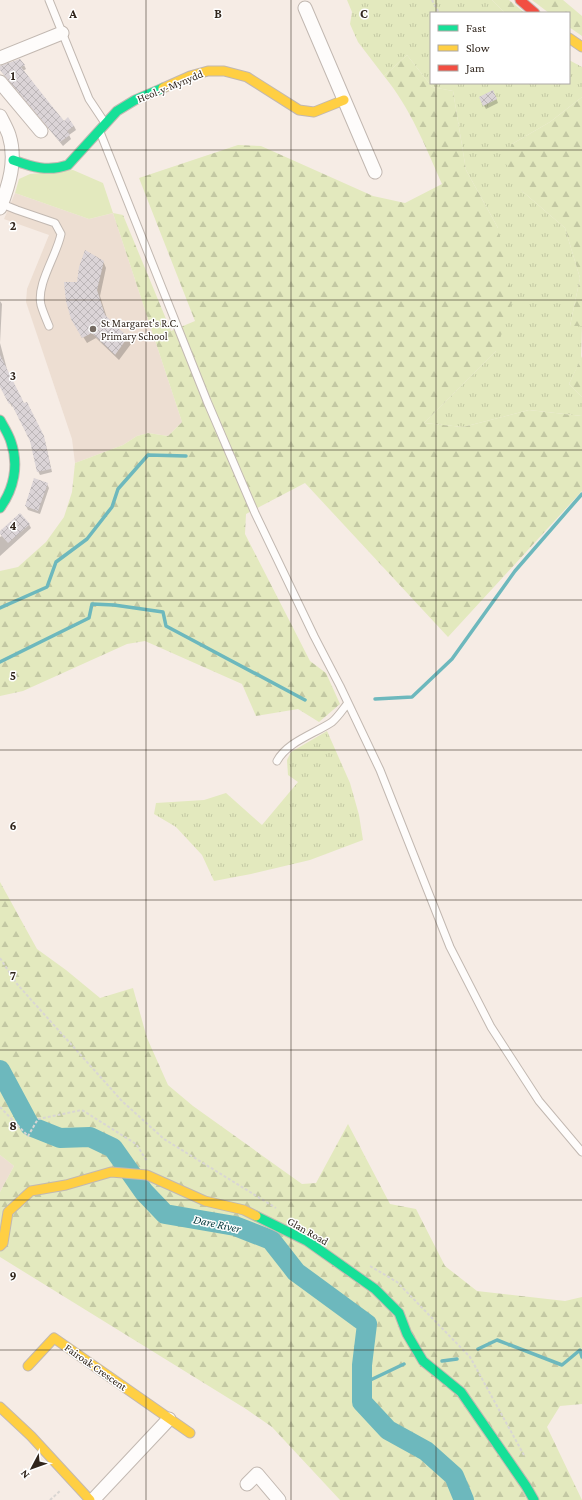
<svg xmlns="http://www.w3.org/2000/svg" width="582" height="1500" viewBox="0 0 582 1500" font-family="'Crimson Pro',serif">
<defs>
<pattern id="grass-tufts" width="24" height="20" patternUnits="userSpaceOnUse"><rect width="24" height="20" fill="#e3e9be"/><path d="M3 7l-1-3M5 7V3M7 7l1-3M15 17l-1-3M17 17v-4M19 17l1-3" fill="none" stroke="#c3c8a3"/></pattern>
<pattern id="forest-firs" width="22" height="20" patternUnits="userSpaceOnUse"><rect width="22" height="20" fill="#e3e9be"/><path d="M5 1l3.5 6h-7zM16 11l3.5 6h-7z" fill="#c3c8a3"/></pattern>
<pattern id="building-cross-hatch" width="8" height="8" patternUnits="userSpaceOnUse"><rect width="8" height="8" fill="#dbd4d7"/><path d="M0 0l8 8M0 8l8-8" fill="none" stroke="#bcb6b8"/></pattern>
</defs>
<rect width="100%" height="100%" fill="#f6ece5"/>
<path fill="#edded2" d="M15,193L89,219L113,213L182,422L168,436L148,433L137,436L123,445L75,463L72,439L26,302L27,289L49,235L4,219Z
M0,1155L14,1166L0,1192Z"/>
<path fill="url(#grass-tufts)" d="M347,0H492L505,13H431V83H569V60L582,67V97L550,122L512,144L522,191L565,228L580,278L570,326H582L581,359L569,384L582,397V416L529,410L463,427L424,423L496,351L498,228L466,170L453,91L432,87L407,55L384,76L358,42L350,24L352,12Z
M327,731L350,783L359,815L363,840L310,860L251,874L214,881L202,855L176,827L154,814L156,803L204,800L226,793L262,825L298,782L288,775L287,760L291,752Z"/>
<path fill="url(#forest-firs)" d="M492,0H509L525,13H505Z
M532,0H563L582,16V36L569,27V13H549Z
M407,55L432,87L453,91L466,170L498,228L513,299L496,351L424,423L463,427L529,410L582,416V491L448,637L305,483L246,514L245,534L310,661L326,673L340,704L319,722L298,709L256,716L242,684L145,641L127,644L23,691L0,696V571L18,567L46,542L64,517L72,492L75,463L123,445L137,436L148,433L168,436L182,422L113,213L123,215L171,331L195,321L139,178L238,145L261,146L373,196L405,203L442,184C425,146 411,109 384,76Z
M582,97V326H570L580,278L565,228L522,191L506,164L512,144L550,122Z
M582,356V397L569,384Z
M0,882L37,949L66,970L100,998L133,988L147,1038L168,1085L193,1106L302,1184L316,1183L348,1124L390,1204L416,1209L445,1266L477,1291L565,1301L582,1297V1404L560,1406L547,1427L582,1500H340L272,1427L246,1409L0,1257V1192L14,1166L0,1155Z"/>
<path fill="#e3e9be" d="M73,170L103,183L113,213L89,219L15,193L19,179L30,174Z"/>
<path fill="#0003" d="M24,65L26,69L23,71L64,122L74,126L76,130L69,135L71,139L63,146L0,70V67Z
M495,95L498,103L486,109L484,105Z
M103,261L106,268L100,296L107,318L127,338L131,344L119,360L96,338L87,343L72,319L78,283Z
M0,301L2,304L0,343L8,373L24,404L28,407L45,441L52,472L40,475L38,471L31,440L13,406L12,407L0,384Z
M47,484L49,488L40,514L28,510L26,506Z
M29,524L31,528L0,556V537L2,536L0,532Z"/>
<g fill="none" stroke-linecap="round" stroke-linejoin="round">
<path stroke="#6db8bd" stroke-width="3.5" d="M0,608L47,587L56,562L87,539L112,507L118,489L148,455L186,456
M0,662L89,618L92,604L114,605L163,612L166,626L305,700
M375,699L412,697L452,659L515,571L582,494
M478,1349L497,1340L562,1365L580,1350L582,1357
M442,1361L457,1359
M362,1384L404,1364"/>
<path stroke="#6db8bd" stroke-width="20" d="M0,1070L30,1126L60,1138L90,1137L113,1148L144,1192L165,1214L235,1226L271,1240L296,1272L367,1324L362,1365V1402L388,1430L426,1451L454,1476L464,1500"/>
</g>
<path fill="url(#building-cross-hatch)" d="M20,59L25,65L21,67L51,105L64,121L68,117L74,126L67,131L70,135L60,142L0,70V66Z
M493,90L497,99L483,106L479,97Z
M85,250L104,261L97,290L105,315L128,337L115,355L92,333L82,338L71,319L66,301L64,282H77L79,267Z
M0,355L24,403L27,402L44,436L51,469L37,472L30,441L11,403L9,404L0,387Z
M34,478L48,483L38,511L25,506Z
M20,513L30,524L8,543L0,534V531Z"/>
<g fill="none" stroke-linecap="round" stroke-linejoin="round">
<g stroke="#c2b8b1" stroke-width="9">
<path id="lane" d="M49,0L89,99L105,123
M100,132L207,401L255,513L314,636L340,686L380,770L450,947L491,1027L539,1101L582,1152
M2,204L17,210L55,223L61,234C57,255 36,284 41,305C43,312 46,319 49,326
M277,761C287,742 314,734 332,722C338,717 343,709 348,703"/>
</g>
<g stroke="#c2b8b1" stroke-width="15">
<path id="street" d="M305,8L375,172
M0,58L62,33
M0,82L41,131
M0,116C3,122 7,129 9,135C17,160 9,185 0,208
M247,1484L257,1474L279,1500
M93,1500L169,1419"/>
</g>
<g stroke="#c2b8b1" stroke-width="11">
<path id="fast" d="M13,160C32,167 48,172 68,165L117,111L135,100L163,88
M0,420C4,427 9,435 11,442C19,465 14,489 0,508
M256,1216L307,1241L375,1289L399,1313L407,1334L423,1361L461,1392L526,1486L534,1500"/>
</g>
<g stroke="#c2b8b1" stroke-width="11">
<path id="slow" d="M569,38L582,47
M163,88L190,76L208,71H224L247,77L299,110L314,112L344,100
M0,1246L3,1243L8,1212L31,1191L66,1185L111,1172L147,1175L205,1201L244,1210L256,1216
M28,1366L54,1338L190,1433
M0,1407L31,1436L90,1500"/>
</g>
<g stroke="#c2b8b1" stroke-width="11">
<path id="jam" d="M520,0L535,13"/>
</g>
<path stroke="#d9d6d3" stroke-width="2" stroke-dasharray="3 2" stroke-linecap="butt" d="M432,0L439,13
M0,958L17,984L122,1101L164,1139L276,1208
M0,1107L28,1136L38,1119L82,1110L136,1144L147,1161
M370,1266L397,1282L470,1357L525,1457
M50,1500L61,1490"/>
<use href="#lane" stroke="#fefcfb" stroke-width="7"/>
<use href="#street" stroke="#fefcfb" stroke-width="13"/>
<use href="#fast" stroke="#16e098" stroke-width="9"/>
<use href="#slow" stroke="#ffcf43" stroke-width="9"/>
<use href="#jam" stroke="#f24e42" stroke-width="9"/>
</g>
<path fill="none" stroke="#30251c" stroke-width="1" stroke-opacity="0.55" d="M146,0V1500M291,0V1500M436,0V13M436,83V1500M0,150H582M0,300H582M0,450H582M0,600H582M0,750H582M0,900H582M0,1050H582M0,1200H582M0,1350H582"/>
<circle fill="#756b62" stroke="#fff" stroke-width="1.5" cx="93" cy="329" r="4"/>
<g text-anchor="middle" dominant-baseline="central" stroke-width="3" stroke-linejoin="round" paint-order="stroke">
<g font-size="11" fill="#30251c" stroke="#fff">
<text transform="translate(170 86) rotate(-22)">Heol-y-Mynydd</text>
<text transform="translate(308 1231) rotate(30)">Glan Road</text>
<text transform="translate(96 1367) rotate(35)">Fairoak Crescent</text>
</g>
<g font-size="11" fill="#30251c" stroke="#fff" text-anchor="start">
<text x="101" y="323">St Margaret's R.C.<tspan x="101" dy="13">Primary School</tspan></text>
</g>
<g font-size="12" font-style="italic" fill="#03383c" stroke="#fff">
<text transform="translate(217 1224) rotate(12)">Dare River</text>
</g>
</g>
<g font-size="13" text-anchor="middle" font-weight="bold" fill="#30251c" stroke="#fff" stroke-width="3" stroke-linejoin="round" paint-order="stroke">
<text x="73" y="18">A</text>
<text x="218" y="18">B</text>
<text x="364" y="18">C</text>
<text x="13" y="80">1</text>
<text x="13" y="230">2</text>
<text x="13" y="380">3</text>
<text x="13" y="530">4</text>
<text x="13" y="680">5</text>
<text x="13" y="830">6</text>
<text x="13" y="980">7</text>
<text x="13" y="1130">8</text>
<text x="13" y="1280">9</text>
</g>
<rect x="430" y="12" width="140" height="72" fill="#ffffff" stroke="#aca8a4"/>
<rect x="438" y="25" width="20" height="6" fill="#16e098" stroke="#aca8a4"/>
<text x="466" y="32" font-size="12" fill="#30251c">Fast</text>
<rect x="438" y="45" width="20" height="6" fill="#ffcf43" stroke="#aca8a4"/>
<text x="466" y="52" font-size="12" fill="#30251c">Slow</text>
<rect x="438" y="65" width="20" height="6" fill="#f24e42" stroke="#aca8a4"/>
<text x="466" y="72" font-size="12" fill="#30251c">Jam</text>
<g transform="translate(32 1468) rotate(229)" stroke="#ffffff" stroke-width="3" paint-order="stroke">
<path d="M0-3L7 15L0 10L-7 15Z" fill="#30251c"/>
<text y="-6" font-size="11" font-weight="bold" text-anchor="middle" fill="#30251c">N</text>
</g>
</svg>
